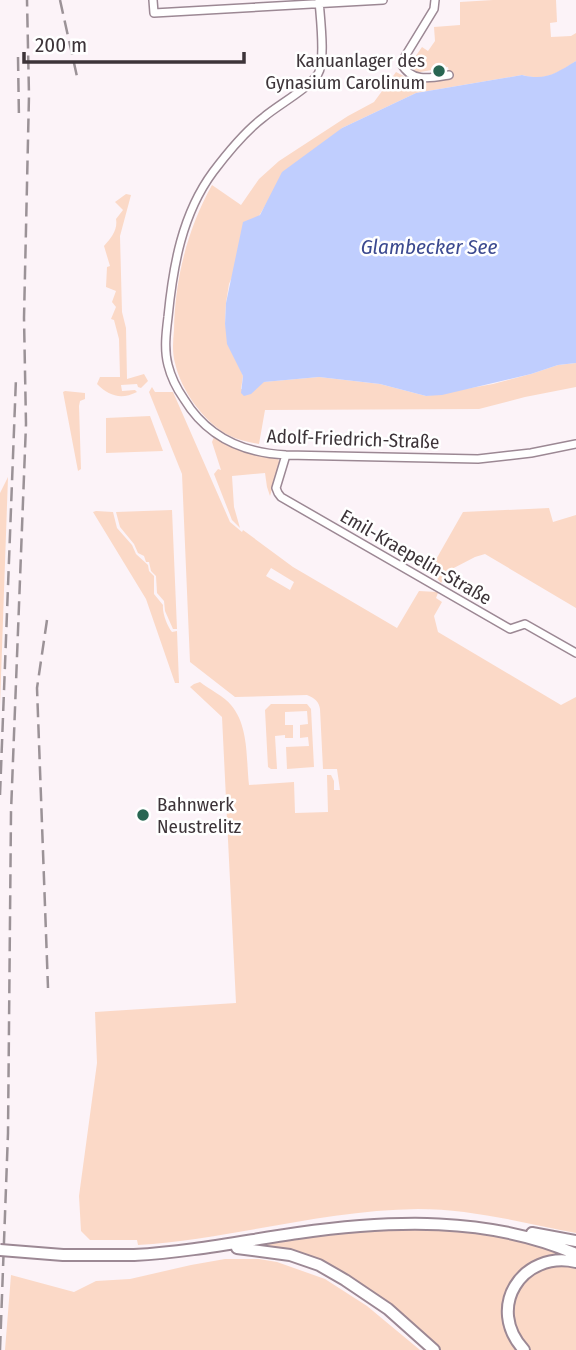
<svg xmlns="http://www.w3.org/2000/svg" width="576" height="1350" viewBox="0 0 576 1350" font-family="'Fira Sans Condensed',sans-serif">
<rect width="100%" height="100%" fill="#fcf3f8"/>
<path fill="#fbd9c7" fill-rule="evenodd" d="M493,0H556L557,22L550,23L551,37L571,36L576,33V61C556,74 546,81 522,75L416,93L342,128L269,199L259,216L229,284L226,303L225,324L243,376L241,389H254L263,382L319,377L380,384L426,396L493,384L531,374L558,365L576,363V387L525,397L479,409L265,410L259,444C248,442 238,440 228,435C203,421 181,390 175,363C172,352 173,341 174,330C175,279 187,230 212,185L241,205L259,179L279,161L348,116L374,102L396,72L417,83L450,77L448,67L415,73L413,60L422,47L428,51L435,41L434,27L460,25V2Z
M126,194L131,195L120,236L122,312L126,328L127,379L144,374L148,381L141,388L138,387L137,384L121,385L122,391L135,390L137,392C121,400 109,396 97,384L100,377H120L119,339L114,320L111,319L116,307L112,302L116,291L106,287L107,267L110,266L104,246C111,238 118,230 116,219L123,210L115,202Z
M152,387L155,392H173L230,522L242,532L243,530L293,567L397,628L419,591L437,592L438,593L436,598L442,602L434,616L438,632L561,705L576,697V1233C524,1223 471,1209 418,1209C323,1210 232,1239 138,1245L137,1240H90L81,1231L79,1196L97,1063L95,1012L236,1003L222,717L190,687L194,684L200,682C209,689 225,697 231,705C249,726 246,759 249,785L294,782L295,813L328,812L327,775H331L334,781V790H340L337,769H323L320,709C319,702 315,698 307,695L235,697L190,662L182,474L149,392ZM271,568L294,582L290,590L266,576Z
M65,391L85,393V399L80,401L79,406L81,469L78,471L63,392Z
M150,416L163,451L106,453V418Z
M214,437L239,450L277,458L280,462L270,496L267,487L265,473L232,476L234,507L240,528L232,520L214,474L218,469L221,470L212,442Z
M8,477L0,706V493Z
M549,508L553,522L576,515V608L485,554L475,557L448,571L441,583L430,570L463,512Z
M172,510L177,629H173L165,611L164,601L157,593L156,576L151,571L149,562H146L144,556L138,553L134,544L120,527L116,512Z
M96,511L113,512L117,528L132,545L136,554L148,565L149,571L154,576V594L163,605C162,612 167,626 172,632L177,631L179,683H175L146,599L93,512Z
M271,704H307L311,709L314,767L287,769L286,747L309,746L308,737L300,738V725L308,724L307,711L285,712V725H293V738H285V735L275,736L277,769H271L268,767L265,710Z
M410,1227L445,1228L522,1240L565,1255L564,1257L542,1259C536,1268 506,1301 504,1308C499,1323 510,1339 519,1350H439L353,1282L254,1245L359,1231Z
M225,1259H259L277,1262L325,1279L367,1306L420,1350H5L11,1275L74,1292L96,1281L130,1279L191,1265Z
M555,1264L576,1266V1350H528L513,1326L514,1295L529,1274Z"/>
<path fill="#c0cefe" d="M576,61V363L558,365L531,374L442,395L426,396L380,384L319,377L264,382L251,394L244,396L241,393L243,376L227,344L225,324L226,303L243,222L260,215L282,172L342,128L416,93L522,75C546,81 556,73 576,61Z"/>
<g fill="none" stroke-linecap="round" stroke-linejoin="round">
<g stroke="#9c8894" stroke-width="10">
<path id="minor" d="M153,0L154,13L383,0
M319,0C320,16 326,61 318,74C308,89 278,105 264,117C244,132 228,152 213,172C182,214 173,266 168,317C166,333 164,350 168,365C171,377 177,389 184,399C207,437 243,453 286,455L478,459L531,453L576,444
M435,0L434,9L401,63C411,83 431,78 449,75
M286,455L276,488L278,493L281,497L510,629L525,624L576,653"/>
</g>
<g stroke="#9c8894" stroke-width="14">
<path id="primary" d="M532,1233L576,1241
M237,1248L290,1255L319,1265L345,1280L388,1309L434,1350
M134,1255C190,1252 243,1241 298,1233C391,1220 488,1216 576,1254
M524,1350C485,1308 522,1250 576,1262"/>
</g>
<use href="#minor" stroke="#fff" stroke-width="7"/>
<use href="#primary" stroke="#fff" stroke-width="10"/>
<path stroke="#9b9297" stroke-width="2.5" stroke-dasharray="14 7" stroke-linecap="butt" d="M60,0L78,81
M18,57L19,120
M47,620L37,688L48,988
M0,795L16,378
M0,1350L8,1133L11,812L26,424L24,318L29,95L27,0"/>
<g stroke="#9c8894" stroke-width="14" stroke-linecap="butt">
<path id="primary-bridge" d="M0,1250L63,1255H134"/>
</g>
<use href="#primary-bridge" stroke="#fff" stroke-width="10"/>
</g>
<g fill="#286652" stroke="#fff" stroke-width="2.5">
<circle cx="439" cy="71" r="7"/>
<circle cx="143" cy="815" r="7"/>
</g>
<g text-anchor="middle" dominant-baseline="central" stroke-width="5" stroke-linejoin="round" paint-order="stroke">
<g font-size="19" fill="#3d3439" stroke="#fff" text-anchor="end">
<text x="425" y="60">Kanuanlager des<tspan x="425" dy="22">Gynasium Carolinum</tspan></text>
<text x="157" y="804" text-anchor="start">Bahnwerk<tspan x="157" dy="22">Neustrelitz</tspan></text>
</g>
<g font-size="19" fill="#3d3439" stroke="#fff">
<text transform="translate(353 439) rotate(2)">Adolf-Friedrich-Straße</text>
<text transform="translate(416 557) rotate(30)">Emil-Kraepelin-Straße</text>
</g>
<g font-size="21" font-style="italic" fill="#3c4a90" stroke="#fff">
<text x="429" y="247">Glambecker See</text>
</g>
</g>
<path d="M24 52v10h220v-10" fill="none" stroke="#3d3439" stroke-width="3.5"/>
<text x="35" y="52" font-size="21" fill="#3d3439" stroke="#ffffff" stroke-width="5" paint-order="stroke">200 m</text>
</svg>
